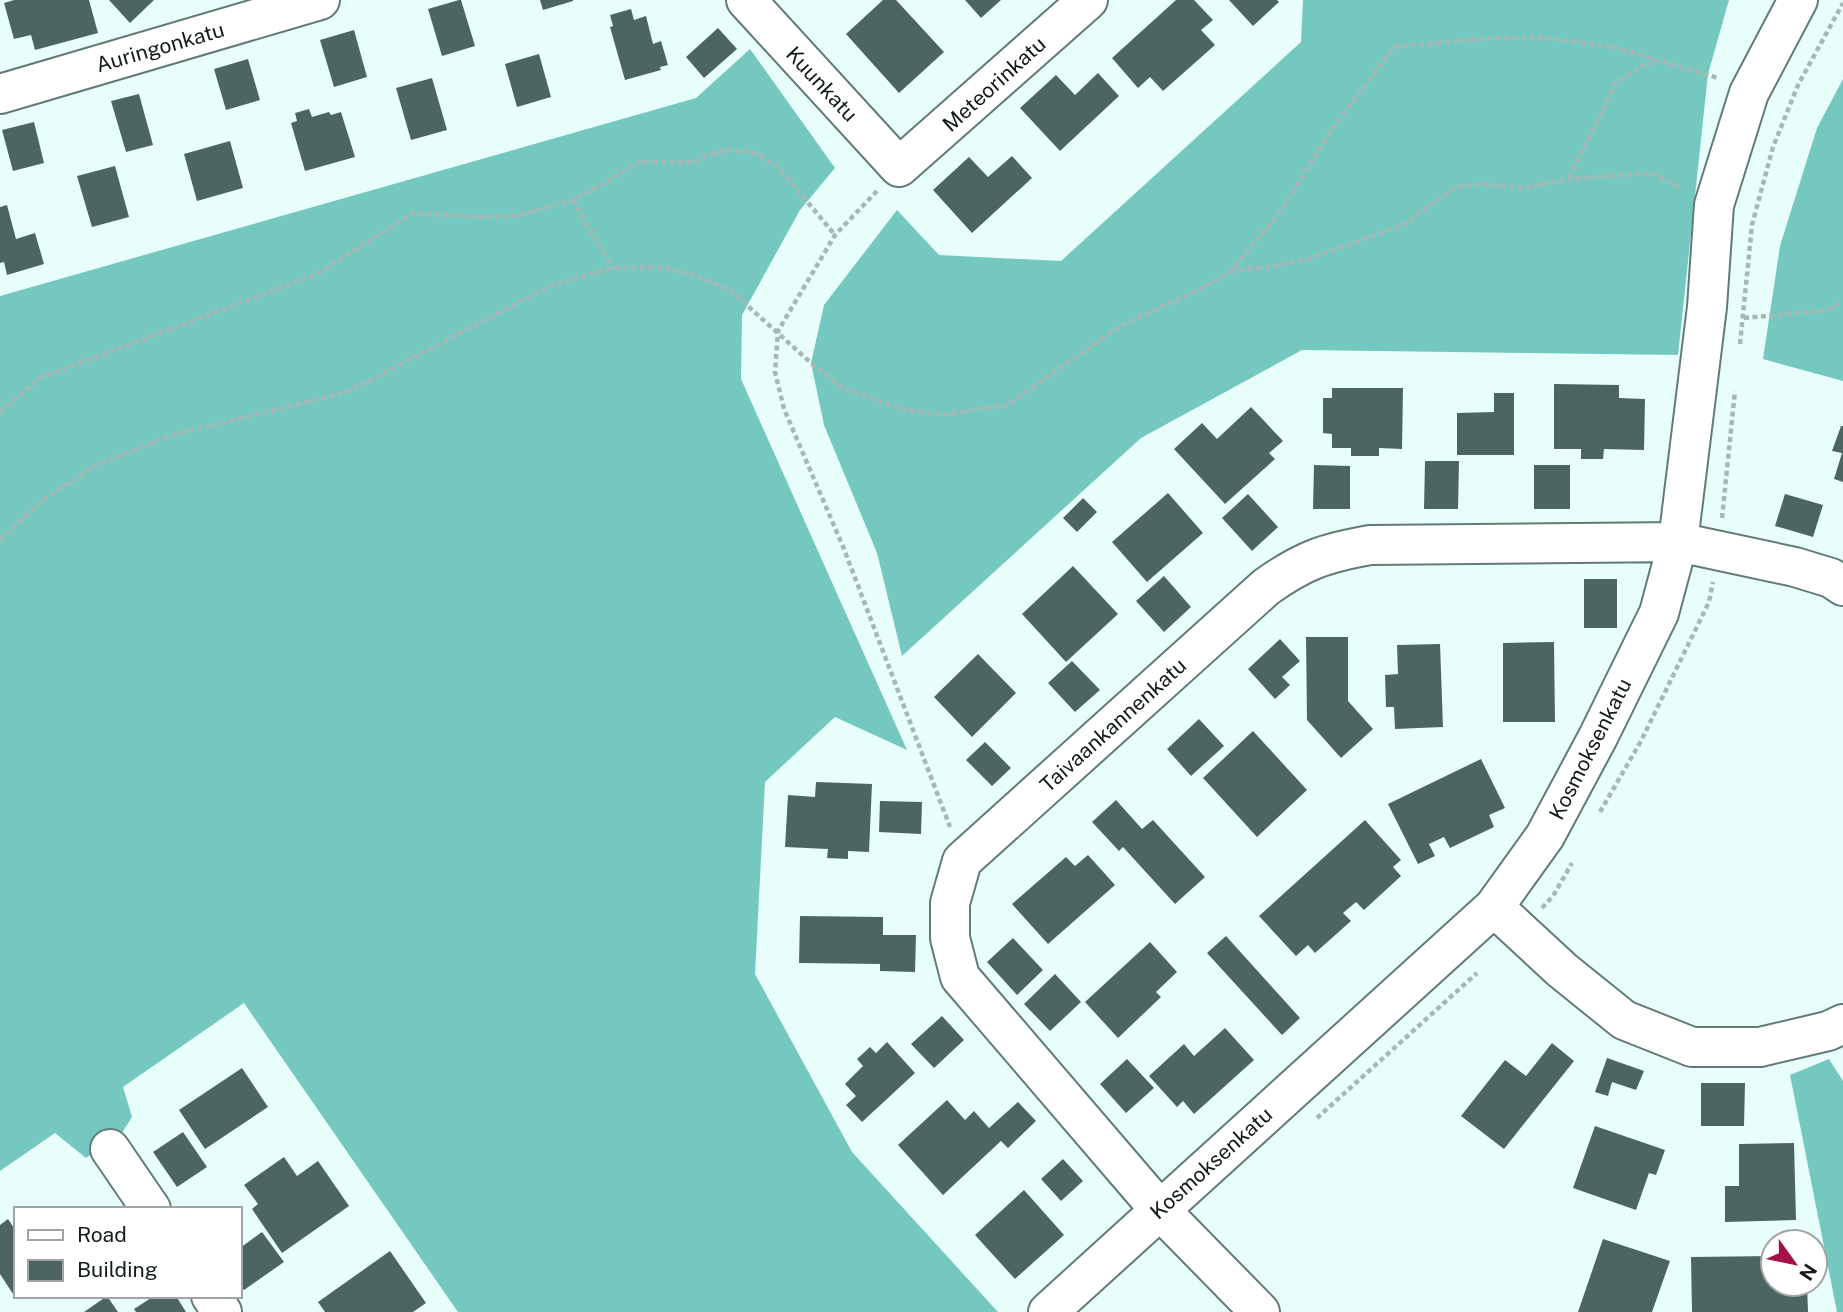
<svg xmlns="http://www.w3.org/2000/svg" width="1843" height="1312" viewBox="0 0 1843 1312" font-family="'Public Sans',sans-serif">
<rect width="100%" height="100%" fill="#e8fefb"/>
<path fill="#75c8bf" d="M1303,0H1729L1708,74L1678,355L1302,350L1141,438L902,656L877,553L824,425L811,363L824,305L897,210L939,255L1061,261L1301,42Z
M750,49L835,168L800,210L742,315L741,379L907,750L835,717L765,782L755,974L852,1152L998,1312H458L244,1003L123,1087L132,1117L122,1133L86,1158L55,1133L0,1171V296L696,98Z
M1843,79V381L1763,359L1780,246L1817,128Z
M1829,1059L1843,1081V1312H1837L1790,1075Z"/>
<path fill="#4d6562" d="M14,0H89L98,33L35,50L31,35L14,39L4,3Z
M109,0H154L130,23Z
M459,0H461L475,46L442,56L428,9Z
M540,0H573V1L543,10Z
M883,0H896L944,52L899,93L846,34Z
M965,0H1001L981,18Z
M1176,0H1194L1213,20L1201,30L1215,45L1163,91L1150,77L1138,88L1112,58Z
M1229,0H1277L1279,2L1253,26Z
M631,9L634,20L646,16L653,44L661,41L668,65L660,67L661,70L625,80L610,27L613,26L610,15Z
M718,28L737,49L704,78L686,57Z
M354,30L367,77L334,87L320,40Z
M539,54L551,97L517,107L505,64Z
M248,59L260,100L226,110L214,69Z
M1098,73L1119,96L1060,151L1020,108L1056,75L1075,95Z
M432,78L447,130L411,140L396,88Z
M139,94L153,145L126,152L111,101Z
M309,109L312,117L329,112L331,115L341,112L355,157L305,171L291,123L297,121L295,113Z
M34,122L44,163L13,171L2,130Z
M230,141L243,188L197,201L184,154Z
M1012,156L1032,178L972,233L933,190L969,157L988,177Z
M115,166L129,217L92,227L77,176Z
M7,205L16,239L35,233L44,264L7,275L4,262L0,263V207Z
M1554,384L1619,385V398L1645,399L1644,450L1604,449L1603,459H1581V449H1554Z
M1332,388H1403L1402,449L1379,448V456H1351V448H1332V434L1323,433V398H1332Z
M1494,393H1514V455H1457V413L1494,412Z
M1251,407L1283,441L1269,453L1275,459L1225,504L1174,449L1202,423L1217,439Z
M1841,426H1843V482L1834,479L1842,453L1832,451Z
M1425,461H1459L1458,509H1424Z
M1314,465L1350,466V509H1313Z
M1534,465H1570V509H1534Z
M1168,493L1203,533L1147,582L1112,542Z
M1248,494L1278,527L1252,551L1222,518Z
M1785,494L1823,505L1813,537L1775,526Z
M1083,498L1097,512L1077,532L1063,518Z
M1073,566L1118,614L1066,662L1022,614Z
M1164,576L1191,607L1164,632L1136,601Z
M1584,579H1617V628H1584Z
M1306,637H1348V701L1373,729L1341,758L1307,720Z
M1280,639L1300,661L1282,677L1290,685L1275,699L1248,669Z
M1554,642L1555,722H1503V643Z
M1440,644L1443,727L1395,729L1394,707H1386L1385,675L1398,674L1397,645Z
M978,654L1016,693L972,737L934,697Z
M1072,661L1100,690L1075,712L1048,683Z
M1199,719L1224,746L1191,776L1167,749Z
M1253,731L1307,790L1257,837L1203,778Z
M985,742L1011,768L992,786L966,760Z
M1481,759L1505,808L1489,815L1494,827L1450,848L1444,837L1429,844L1435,856L1418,864L1388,804Z
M816,782L872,784L869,852L848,851V859L827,858L828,849L785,847L788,795L815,797Z
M1116,800L1142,829L1153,820L1205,877L1175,904L1123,847L1119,851L1092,822Z
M880,801L922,802L921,834L879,832Z
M1365,820L1401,860L1393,867L1401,876L1364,910L1356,902L1343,913L1351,921L1315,953L1308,945L1296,956L1259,916Z
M1088,855L1115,885L1048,944L1012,904L1066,857L1075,866Z
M800,916L883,917V935H916L915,972L880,971V964L799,963Z
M1226,936L1300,1018L1282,1035L1207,953Z
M1013,938L1043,970L1017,995L987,962Z
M1150,942L1177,972L1156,992L1161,997L1118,1038L1085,1002Z
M1055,974L1081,1002L1050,1031L1024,1004Z
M942,1016L964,1040L934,1068L911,1044Z
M1225,1028L1254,1060L1194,1114L1183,1101L1177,1107L1149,1076L1184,1044L1194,1056Z
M887,1042L915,1073L862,1122L846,1105L856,1096L845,1084L863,1066L857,1059L870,1047L876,1053Z
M1552,1043L1574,1061L1504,1149L1461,1116L1505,1060L1526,1076Z
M1607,1058L1644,1071L1636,1090L1612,1082L1608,1096L1595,1092Z
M1127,1059L1154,1088L1126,1113L1100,1084Z
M242,1068L268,1107L205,1149L179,1110Z
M1701,1083H1745L1744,1126H1701Z
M947,1100L965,1120L974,1111L989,1128L1018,1102L1036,1121L1008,1148L1001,1141L943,1195L898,1145Z
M1595,1126L1665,1150L1656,1175L1649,1173L1636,1210L1573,1188Z
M183,1132L207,1167L177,1187L153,1152Z
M1794,1143L1796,1220L1725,1222V1186H1739V1144Z
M284,1157L297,1176L318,1161L349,1206L282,1253L252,1209L258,1204L244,1185Z
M1063,1159L1083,1181L1061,1201L1041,1179Z
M1024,1190L1064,1235L1015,1279L975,1235Z
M8,1219L16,1231V1292L13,1294L0,1274V1225Z
M262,1232L284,1262L244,1290L240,1285V1248Z
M1603,1239L1670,1261L1652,1312H1578Z
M390,1251L426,1303L413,1312H325L318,1302Z
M1773,1256V1284H1807L1808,1312H1692L1691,1257Z
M107,1296L118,1312H84Z
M154,1296H176L186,1312H136L134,1309Z"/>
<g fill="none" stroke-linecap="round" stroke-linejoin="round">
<g stroke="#627b77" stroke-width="42">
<path id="minor" d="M746,0L899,167L1088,0
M0,94L320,0
M1494,907L1562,970L1624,1020L1692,1047H1760L1828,1031L1843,1024
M110,1149L151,1209
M211,1296L222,1312
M1048,1312L1494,907L1545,836L1598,737L1659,613L1678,542L1707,307L1714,205L1749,93L1798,0
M1260,1312L1159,1209L960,977L950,938V903L962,861L1266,587C1304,560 1325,553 1370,545L1678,542L1795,567L1831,578L1843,586"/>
</g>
<path stroke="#a5b8b5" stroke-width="4.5" stroke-dasharray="5 3.5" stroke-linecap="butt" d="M1569,178L1616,83L1643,65L1657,63
M877,191L835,235L778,331L775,372L784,409L844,549L950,827
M573,200L612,268
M1231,271L1269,267L1308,259L1401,226L1456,187L1483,184L1523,188L1568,179L1652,173L1683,189
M1744,318L1822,311L1843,302
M1740,344L1752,225L1773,147L1798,85L1843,3
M0,412L40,378L317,274L413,213L477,217L516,216L573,200L640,162H694L705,156L727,150L755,153L779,168L835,235
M1722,518L1735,391
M0,540L45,498L97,465L169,436L347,392L552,285L612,268L660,267L693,275L730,290L810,362L844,389L902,409L942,415L1007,405L1122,325L1202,288L1231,271L1282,210L1330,132L1394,47L1492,38H1547L1613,47L1718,78
M1600,812L1641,741L1709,602L1713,582
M1542,908L1553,896L1572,863
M1317,1118L1477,973"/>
<use href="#minor" stroke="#fff" stroke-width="38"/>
</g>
<g text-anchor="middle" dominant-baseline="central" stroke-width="7" stroke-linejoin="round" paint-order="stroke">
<g font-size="21" fill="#121c1b" stroke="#fff">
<text transform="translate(160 47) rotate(-16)">Auringonkatu</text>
<text transform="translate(822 84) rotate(47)">Kuunkatu</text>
<text transform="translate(994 84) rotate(-42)">Meteorinkatu</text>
<text transform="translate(1113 725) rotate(-42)">Taivaankannenkatu</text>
<text transform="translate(1590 749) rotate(-63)">Kosmoksenkatu</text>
<text transform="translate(1211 1163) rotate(-42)">Kosmoksenkatu</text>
</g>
</g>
<rect x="14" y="1207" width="228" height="91" fill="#ffffff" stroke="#a0a4a4" stroke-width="2"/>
<rect x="28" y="1230" width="35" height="10" fill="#ffffff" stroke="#a0a4a4" stroke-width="2"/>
<text x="77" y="1242" font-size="21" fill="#121c1b">Road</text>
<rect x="28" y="1260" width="35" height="21" fill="#4d6562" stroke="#a0a4a4" stroke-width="2"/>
<text x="77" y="1277" font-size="21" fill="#121c1b">Building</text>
<g transform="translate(1794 1263) rotate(123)"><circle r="33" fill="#ffffff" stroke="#a0a4a4" stroke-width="2"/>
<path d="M0-5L12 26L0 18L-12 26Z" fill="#a5104a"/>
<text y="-10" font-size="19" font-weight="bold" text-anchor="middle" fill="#121c1b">N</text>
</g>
</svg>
